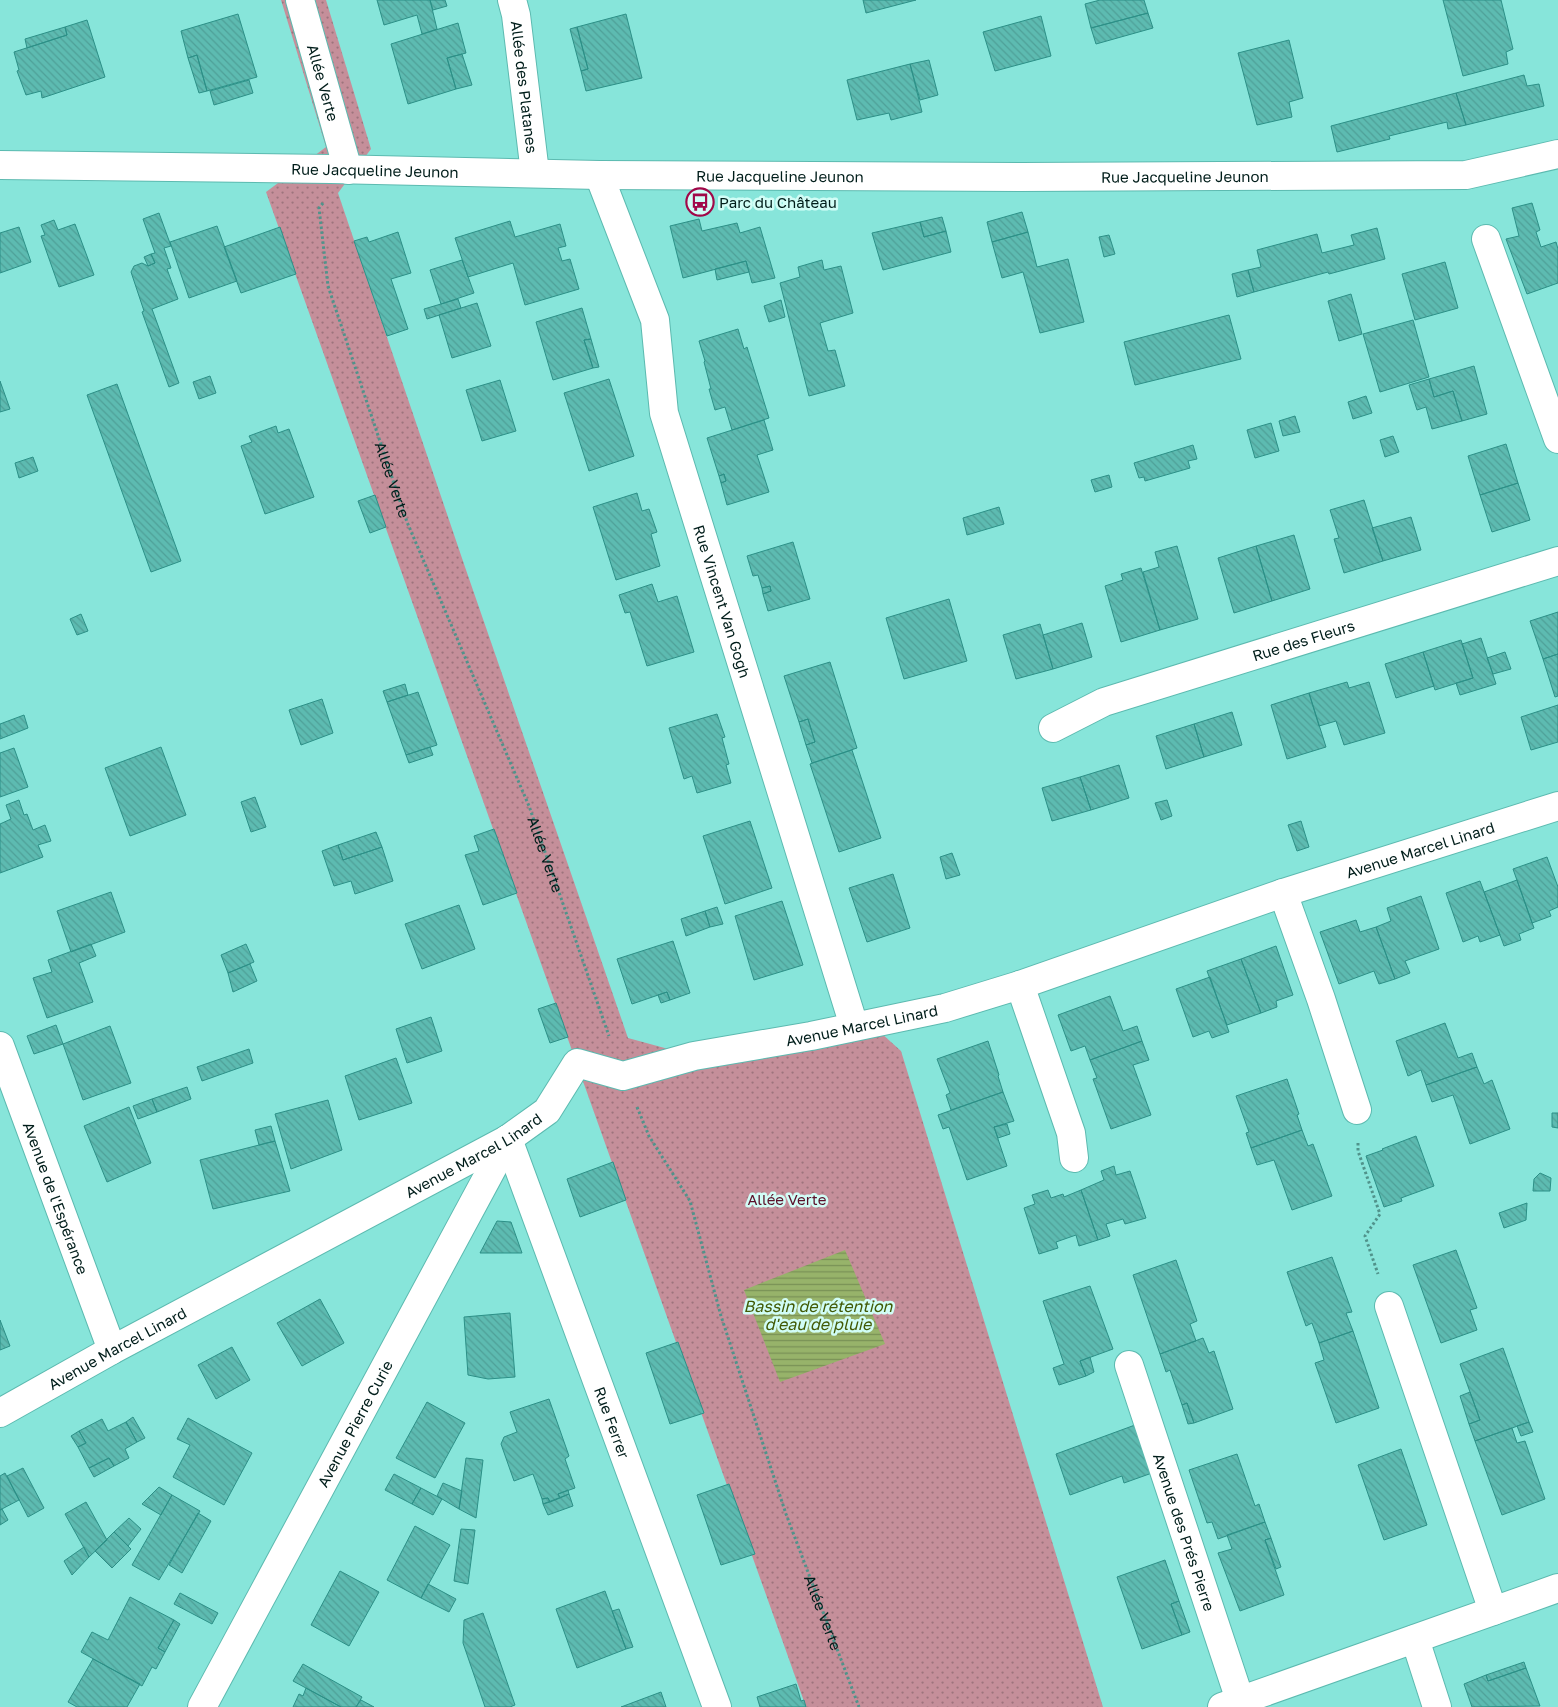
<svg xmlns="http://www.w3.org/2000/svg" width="1558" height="1707" viewBox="0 0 1558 1707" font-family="'Golos Text',sans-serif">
<defs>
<pattern id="green-dots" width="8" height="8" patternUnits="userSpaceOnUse" patternTransform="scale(1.25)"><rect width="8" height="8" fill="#c58f9a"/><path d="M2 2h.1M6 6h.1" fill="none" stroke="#9e747d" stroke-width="1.8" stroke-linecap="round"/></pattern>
<pattern id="water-rules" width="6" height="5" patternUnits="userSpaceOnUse" patternTransform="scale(1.25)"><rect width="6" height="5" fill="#97b36a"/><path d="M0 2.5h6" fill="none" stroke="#799156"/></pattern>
<pattern id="building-back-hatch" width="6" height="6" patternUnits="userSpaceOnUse" patternTransform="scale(1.25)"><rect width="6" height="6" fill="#5dbbb1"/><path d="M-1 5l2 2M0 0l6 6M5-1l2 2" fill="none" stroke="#4fa098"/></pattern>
</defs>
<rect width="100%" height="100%" fill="#87e5da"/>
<path fill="url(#green-dots)" d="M281,0H326L371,149L338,193L465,567L628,1038L694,1056L871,1024L901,1051L1103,1707H806L266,192L326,147Z"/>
<path fill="url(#water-rules)" d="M845,1250L885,1344L780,1382L744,1290Z"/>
<path fill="url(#building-back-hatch)" stroke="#2c9087" d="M377,0H430L437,29L422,34L417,15L384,25Z
M430,0H445L447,6L433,10Z
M863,0H916L866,13Z
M1100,0H1144L1148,13L1091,28L1085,4Z
M1443,0H1501L1513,49L1506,52L1508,64L1463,76Z
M1148,13L1153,28L1096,44L1091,28Z
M238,14L257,77L207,91L197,55L188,58L181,31Z
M626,14L642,78L586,91L581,71L588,69L577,27Z
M1041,16L1051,56L995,71L983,32Z
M87,20L105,77L42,98L41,91L26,95L17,71L19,70L14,52L67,35L65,27Z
M458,23L466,53L447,58L456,89L408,104L391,44Z
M65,27L67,35L27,48L25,39Z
M577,27L588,69L581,71L570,29Z
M1289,40L1303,98L1289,102L1292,117L1257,125L1238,53Z
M462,54L472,85L456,89L447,58Z
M197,55L207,91L199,93L188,58Z
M929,60L938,95L920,100L910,64Z
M910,64L922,112L891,120L889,113L857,120L847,80Z
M1524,75L1527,86L1539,84L1544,106L1466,125L1456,93Z
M249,80L253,93L214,105L210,91Z
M1456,93L1466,125L1448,129L1447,122L1389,136L1390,139L1337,152L1331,126Z
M1532,203L1540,230L1536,232L1541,247L1556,242L1558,249V283L1527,294L1506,239L1519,236L1512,208Z
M1022,212L1028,232L992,242L987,222Z
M159,213L171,246L164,248L171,268L167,269L178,299L152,309L179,383L169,387L142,312L144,311L131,272L134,266L142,263L148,266L155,263L151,254L155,253L143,219Z
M942,217L946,231L924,237L920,222Z
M699,219L702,231L737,223L740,233L760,227L775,278L752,283L746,261L683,278L670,226Z
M54,220L58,230L75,224L94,275L59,287L41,236L45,235L41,225Z
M510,221L515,237L560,224L566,246L558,248L562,261L570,259L579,289L525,305L513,263L468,277L455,238Z
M920,222L924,237L946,231L951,252L883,270L872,233Z
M217,226L237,281L189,298L170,242Z
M19,227L31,262L0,273V233Z
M280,227L296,274L241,293L224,247Z
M1377,228L1385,259L1329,274L1328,272L1254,292L1248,270L1261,267L1257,250L1317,234L1322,253L1354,245L1351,235Z
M398,232L411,273L391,279L408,329L387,336L354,241L367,237L369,242Z
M1028,232L1037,267L1068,259L1084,322L1040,333L1023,272L1002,278L992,242Z
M1109,235L1115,254L1104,257L1099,237Z
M151,254L155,263L148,266L144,257Z
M462,260L474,293L441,304L430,270Z
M822,260L824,270L841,266L853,313L820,323L828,351L835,350L845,386L809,396L780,283L800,277L798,267Z
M746,261L749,272L717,280L715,269Z
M1445,262L1458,308L1415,320L1402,274Z
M1248,270L1254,292L1237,297L1232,274Z
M1351,294L1362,334L1339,341L1328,301Z
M458,299L461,308L427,319L424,309Z
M781,300L785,317L769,322L764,306Z
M477,303L491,346L452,358L439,315Z
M582,308L591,339L584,340L593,368L553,380L536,322Z
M1229,315L1241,359L1135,385L1124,342Z
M1413,320L1429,377L1380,392L1363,334Z
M738,329L744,349L747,347L769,418L732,430L725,407L715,410L709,389H711L704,362L705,361L699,341Z
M591,339L599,367L593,368L584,340Z
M1474,366L1487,414L1462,421L1453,391L1434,397L1429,379Z
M210,376L216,393L199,399L193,382Z
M609,379L634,456L589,471L564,393Z
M1429,379L1434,397L1453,391L1462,421L1432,429L1426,407L1417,410L1409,385Z
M500,380L516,431L482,441L466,390Z
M0,381L10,409L0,412Z
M117,384L181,561L151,572L87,395Z
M1366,396L1372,413L1353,419L1348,402Z
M1295,416L1300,432L1283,436L1279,421Z
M764,420L773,450L757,455L769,492L727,505L721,483L726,481L724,474L719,476L707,438Z
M1271,423L1279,451L1255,458L1247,430Z
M276,426L278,433L289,429L314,497L265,514L241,446L252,442L249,436Z
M1393,436L1399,452L1385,457L1380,440Z
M1506,444L1518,483L1480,495L1468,456Z
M1193,445L1197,459L1188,461L1190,468L1145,481L1144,477L1139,478L1134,463Z
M33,457L38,471L19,478L15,463Z
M724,474L726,481L721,483L719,476Z
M1109,475L1112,487L1095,492L1091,480Z
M1518,483L1530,520L1492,532L1480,495Z
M637,493L642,511L649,509L657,532L651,534L660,566L616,580L593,507Z
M375,495L386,527L370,533L358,501Z
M1364,500L1383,561L1344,573L1334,539L1339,538L1330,510Z
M999,507L1004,524L967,535L963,518Z
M1411,517L1421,550L1383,561L1372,528Z
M1294,535L1310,589L1272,601L1256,546Z
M793,542L810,599L768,611L763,594L771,591L770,586L762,588L758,575L753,576L747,556Z
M1177,546L1198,619L1160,630L1143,572L1159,567L1155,552Z
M1256,546L1272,601L1234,613L1218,558Z
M1141,568L1160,630L1121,642L1105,586L1123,580L1121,574Z
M652,584L658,602L677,596L694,652L647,666L630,612L625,613L619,595Z
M770,586L771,591L763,594L762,588Z
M949,599L967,661L904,679L886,618Z
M1558,612V654L1543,659L1530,621Z
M81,614L88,631L77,635L70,619Z
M1082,623L1092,657L1053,669L1043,635Z
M1040,624L1053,669L1016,679L1003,635Z
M1481,638L1496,684L1460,695L1456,683L1473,678L1462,644Z
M1461,640L1473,678L1435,690L1423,652Z
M1423,652L1434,686L1396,698L1385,664Z
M1505,652L1511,669L1493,674L1487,658Z
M1558,654V696L1555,697L1543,659Z
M830,662L857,748L812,763L806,745L815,742L808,719L799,722L784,676Z
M1347,682L1349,688L1369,682L1385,733L1344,745L1336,721L1319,726L1309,693Z
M405,684L408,695L387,702L383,691Z
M418,692L437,745L406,755L387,702Z
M1309,693L1326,747L1287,759L1271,705Z
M322,699L333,733L301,745L289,710Z
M1558,705V742L1531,750L1521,717Z
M1232,712L1242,745L1204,757L1194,724Z
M717,714L725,737L722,738L729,764L726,765L731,783L697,793L692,776L684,779L669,728Z
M24,715L28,728L0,739V724Z
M808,719L815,742L806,745L799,722Z
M1194,724L1204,757L1166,769L1156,736Z
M161,747L186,815L130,836L105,768Z
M430,747L433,755L409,763L406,755Z
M14,748L28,787L0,797V753Z
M852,750L881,838L839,852L810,764Z
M1119,765L1129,798L1091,810L1080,777Z
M1080,777L1091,810L1052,821L1042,788Z
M255,797L266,827L251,832L241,802Z
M19,800L24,815L27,814L33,830L45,825L51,841L38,845L43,857L0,873V824L11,819L6,805Z
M1167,800L1172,816L1161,820L1155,803Z
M750,821L772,888L725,904L703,836Z
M1301,821L1309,847L1297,851L1288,825Z
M494,829L517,893L483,905L465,855L479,851L474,836Z
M376,832L382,847L343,860L338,845Z
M338,845L343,860L382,847L393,881L355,894L351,881L334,886L322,851Z
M952,853L960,875L946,879L940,857Z
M1547,857L1558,887V907L1549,911L1551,916L1532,923L1513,869Z
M893,874L910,928L867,942L849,888Z
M1517,880L1534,928L1519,934L1521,940L1504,946L1484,892Z
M1480,881L1500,935L1480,942L1478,936L1463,942L1446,893Z
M111,892L125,932L71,952L57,911Z
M1421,896L1439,949L1405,961L1410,973L1395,979L1376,927L1391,921L1387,908Z
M782,901L803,965L754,980L735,916Z
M459,905L475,949L422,969L405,924Z
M717,907L723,924L710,927L705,911Z
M705,911L710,927L686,936L681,919Z
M1356,920L1360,932L1376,927L1395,979L1379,984L1374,971L1339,984L1320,932Z
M673,941L690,993L670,1000L667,992L632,1004L617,959Z
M91,944L96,956L79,963L93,1002L47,1018L33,978L52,972L48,960Z
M246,944L254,962L228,973L221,955Z
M1276,946L1293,995L1276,1001L1277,1007L1261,1013L1241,959Z
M1241,959L1261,1013L1227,1025L1207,971Z
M250,964L257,981L233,992L228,973Z
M1210,977L1229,1032L1212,1038L1209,1031L1193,1037L1176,989Z
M667,992L670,1000L661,1003L658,995Z
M1110,996L1123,1031L1137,1026L1142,1041L1090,1060L1085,1046L1071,1051L1058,1015Z
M556,1003L568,1037L550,1043L538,1009Z
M431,1017L442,1051L407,1063L396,1029Z
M1445,1023L1458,1058L1472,1053L1477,1067L1426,1085L1421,1070L1408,1076L1396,1041Z
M56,1025L63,1044L34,1054L27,1036Z
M110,1026L131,1083L83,1100L63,1044Z
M988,1041L999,1075L998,1076L1003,1092L951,1110L946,1095L950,1093L937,1059Z
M1142,1041L1149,1060L1133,1065L1151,1115L1111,1129L1093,1079L1097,1078L1090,1060Z
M249,1049L253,1063L202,1081L197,1067Z
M396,1058L412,1103L359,1120L345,1076Z
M1477,1067L1484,1084L1492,1080L1510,1129L1470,1144L1453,1095L1432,1102L1426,1085Z
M1287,1079L1299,1114L1297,1115L1302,1130L1251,1148L1246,1133L1249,1132L1236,1096Z
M187,1087L191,1099L157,1112L152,1099Z
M1003,1092L1014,1121L994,1127L1007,1166L967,1180L949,1127L943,1129L938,1115Z
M152,1099L157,1112L138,1119L133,1106Z
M328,1100L342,1150L291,1169L275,1114Z
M129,1107L151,1163L107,1182L84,1126Z
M1552,1113H1558V1128L1552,1127Z
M1007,1124L1010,1134L998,1138L994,1127Z
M271,1126L275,1141L259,1145L255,1130Z
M1302,1130L1308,1146L1313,1144L1332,1196L1292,1210L1274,1160L1257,1165L1251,1148Z
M1416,1136L1434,1186L1401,1198L1402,1201L1384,1207L1366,1156L1383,1150L1382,1149Z
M275,1141L290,1191L213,1209L200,1160Z
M613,1162L626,1200L580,1217L567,1179Z
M1114,1166L1116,1175L1130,1171L1146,1218L1125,1224L1123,1219L1106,1224L1110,1236L1098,1240L1081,1190L1104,1180L1101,1171Z
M1540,1173L1551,1178L1550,1191H1533L1534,1179Z
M1048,1190L1051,1198L1063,1194L1064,1197L1081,1190L1098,1240L1079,1246L1076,1235L1056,1242L1058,1248L1039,1254L1024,1208L1035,1204L1032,1195Z
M1527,1203L1526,1220L1504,1228L1499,1213Z
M497,1221L511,1222L522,1253H480Z
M1456,1250L1477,1308L1470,1310L1477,1330L1441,1343L1413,1265Z
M1332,1257L1352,1312L1346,1313L1353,1331L1319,1343L1312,1323L1306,1326L1287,1272Z
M1176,1260L1197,1321L1190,1324L1196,1341L1160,1354L1133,1275Z
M1090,1286L1113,1349L1080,1361L1086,1376L1059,1385L1053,1368L1064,1364L1043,1301Z
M320,1299L344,1343L302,1366L277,1323Z
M510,1313L515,1377L488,1379L468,1375L464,1317Z
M0,1320L10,1346L0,1350Z
M1353,1331L1379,1408L1336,1423L1315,1363L1324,1360L1319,1343Z
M1203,1338L1209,1353L1214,1351L1233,1409L1194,1423L1187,1403L1182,1405L1170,1370L1166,1372L1160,1354Z
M678,1342L704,1413L670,1424L646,1353Z
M232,1347L250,1380L216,1399L198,1365Z
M1503,1348L1529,1422L1475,1441L1469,1424L1480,1420L1460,1364Z
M1090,1357L1094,1372L1086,1376L1080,1361Z
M1470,1392L1480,1420L1469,1424L1460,1396Z
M549,1399L569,1456L565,1459L575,1488L558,1494L560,1498L550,1502L548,1498L542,1499L533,1474L514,1481L501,1444L504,1437L517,1432L510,1412Z
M427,1402L465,1423L435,1478L396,1458Z
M1187,1403L1194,1423L1188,1424L1182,1405Z
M133,1417L145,1438L137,1442L126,1422Z
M188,1418L252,1453L224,1505L173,1477L190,1445L177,1439Z
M102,1419L108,1431L126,1422L137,1442L125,1449L129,1458L114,1466L109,1458L89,1468L78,1447L86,1443L79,1431Z
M1529,1422L1533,1432L1521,1436L1517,1426Z
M1135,1425L1152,1473L1124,1483L1122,1476L1070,1495L1056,1454Z
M1512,1428L1517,1443L1525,1441L1545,1499L1502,1515L1475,1441Z
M79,1431L86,1443L78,1447L71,1436Z
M1401,1449L1427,1525L1384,1540L1358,1465Z
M1237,1454L1255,1506L1259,1504L1265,1522L1218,1539L1212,1522L1207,1523L1189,1470Z
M109,1458L114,1466L94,1477L89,1468Z
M466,1458L483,1460L476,1518L459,1509Z
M23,1468L44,1508L28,1517L7,1476Z
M5,1473L19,1500L0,1510V1476Z
M394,1474L421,1488L412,1504L385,1490Z
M443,1483L462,1491L459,1509L437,1496Z
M729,1484L755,1554L721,1565L697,1495Z
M159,1487L172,1495L161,1515L142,1504Z
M421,1488L442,1499L433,1515L412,1504Z
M568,1490L569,1494L560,1498L558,1494Z
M569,1494L573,1506L548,1515L543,1504Z
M172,1495L200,1511L159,1580L132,1565Z
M548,1498L550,1502L543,1504L542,1499Z
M86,1502L107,1540L89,1557L65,1514Z
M2,1509L8,1520L0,1525V1510Z
M198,1513L211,1521L182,1573L169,1565Z
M129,1518L141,1529L128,1546L114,1532Z
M1265,1522L1271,1538L1265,1540L1284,1595L1240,1611L1218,1553L1232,1549L1227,1535Z
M415,1526L450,1545L421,1598L387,1580Z
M461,1529L475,1530L468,1584L454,1581Z
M114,1532L131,1549L112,1568L95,1551Z
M1271,1538L1281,1567L1276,1569L1265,1540Z
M84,1547L89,1557L72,1575L64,1561Z
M1165,1560L1179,1601L1171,1604L1182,1635L1142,1649L1117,1577Z
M340,1571L379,1592L349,1646L311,1625Z
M428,1584L456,1599L449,1612L421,1598Z
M605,1591L626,1649L577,1668L556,1609Z
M180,1593L218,1613L212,1624L174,1604Z
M130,1597L174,1620L158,1648L165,1652L156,1669L152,1667L142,1686L81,1652L92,1632L108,1640Z
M1179,1601L1190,1632L1182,1635L1171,1604Z
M619,1609L633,1647L626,1649L612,1611Z
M483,1613L515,1705L510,1707H485L463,1643L464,1620Z
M174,1620L180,1624L165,1652L158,1648Z
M93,1659L140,1684L127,1707H77L68,1702Z
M1524,1662L1526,1668L1488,1681L1486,1675Z
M303,1664L362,1697L356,1707H341L293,1681Z
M1526,1668L1540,1706L1472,1707L1464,1684L1486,1675L1488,1681Z
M796,1684L801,1701L804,1700L806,1707H760L757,1697Z
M306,1688L341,1707H293L299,1694L303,1696Z
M661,1692L666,1707H621Z
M361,1700L374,1707H356Z"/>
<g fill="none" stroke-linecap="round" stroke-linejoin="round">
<g stroke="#5cbab0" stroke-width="30">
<g id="minor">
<path id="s3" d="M300,0L348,170"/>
<path id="s4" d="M512,0L516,15L535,173"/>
<path id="s5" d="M0,165L331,169L599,175L1021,177L1466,175L1558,154"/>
<path id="s6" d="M599,175L655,320L664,413L854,1026"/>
<path d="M1486,239L1558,439"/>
<path id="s7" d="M1053,728L1104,702L1558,561"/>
<path d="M1283,893L1321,999L1357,1110"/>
<path d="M1020,985L1071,1133L1074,1158"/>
<path id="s8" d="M0,1046L112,1350"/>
<path id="s9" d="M508,1139L717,1707"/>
<path d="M1389,1306L1493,1611"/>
<path id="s10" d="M1129,1365L1240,1700"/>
<path id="s11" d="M0,1413L112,1350L508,1139L547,1111L577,1063L623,1076L694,1056L811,1036L945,1008L1020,985L1283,893L1558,806"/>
<path d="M1415,1639L1437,1707"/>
<path id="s12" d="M202,1707L508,1139"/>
<path d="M1222,1707L1558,1588"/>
</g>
</g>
<g stroke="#50938b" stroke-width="3" stroke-dasharray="2.5 2.5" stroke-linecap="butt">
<path id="s1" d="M323,203L319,208L328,286L407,522L529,806L609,1036"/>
<path id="s2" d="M637,1107L649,1136L690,1201L721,1316L786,1514L859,1707"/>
<path d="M1358,1143V1151L1380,1214L1365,1236L1378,1274"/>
</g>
<use href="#minor" stroke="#fff" stroke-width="28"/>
</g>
<defs>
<g id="bus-ring" transform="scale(1.4375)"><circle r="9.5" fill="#d1fdf6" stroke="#a10748" stroke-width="1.5"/><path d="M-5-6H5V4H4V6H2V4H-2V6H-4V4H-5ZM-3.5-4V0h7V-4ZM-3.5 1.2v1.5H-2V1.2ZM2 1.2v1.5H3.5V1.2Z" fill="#a10748"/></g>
</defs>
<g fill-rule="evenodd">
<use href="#bus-ring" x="700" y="202"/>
</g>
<g text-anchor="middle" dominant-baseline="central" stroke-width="5" stroke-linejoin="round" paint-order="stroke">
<g font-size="15" fill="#001d1a" stroke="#d1fdf6">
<text stroke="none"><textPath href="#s3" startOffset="86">Allée Verte</textPath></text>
<text stroke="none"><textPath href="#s4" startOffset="88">Allée des Platanes</textPath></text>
<text stroke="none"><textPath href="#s5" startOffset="375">Rue Jacqueline Jeunon</textPath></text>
<text stroke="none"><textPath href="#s5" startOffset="780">Rue Jacqueline Jeunon</textPath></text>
<text stroke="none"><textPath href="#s5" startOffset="1185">Rue Jacqueline Jeunon</textPath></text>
<text stroke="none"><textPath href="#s1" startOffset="289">Allée Verte</textPath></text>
<text stroke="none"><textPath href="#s6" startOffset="446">Rue Vincent Van Gogh</textPath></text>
<text stroke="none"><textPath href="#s7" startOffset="266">Rue des Fleurs</textPath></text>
<text stroke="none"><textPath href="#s11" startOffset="1560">Avenue Marcel Linard</textPath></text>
<text stroke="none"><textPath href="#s1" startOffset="694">Allée Verte</textPath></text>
<text stroke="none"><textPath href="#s11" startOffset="974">Avenue Marcel Linard</textPath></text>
<text stroke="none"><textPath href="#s11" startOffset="539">Avenue Marcel Linard</textPath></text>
<text stroke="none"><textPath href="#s8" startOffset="162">Avenue de l'Espérance</textPath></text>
<text stroke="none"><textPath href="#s11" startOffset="134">Avenue Marcel Linard</textPath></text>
<text stroke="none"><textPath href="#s12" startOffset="322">Avenue Pierre Curie</textPath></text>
<text stroke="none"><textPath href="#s9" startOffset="302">Rue Ferrer</textPath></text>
<text stroke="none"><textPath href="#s10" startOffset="176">Avenue des Prés Pierre</textPath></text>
<text stroke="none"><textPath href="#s2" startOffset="541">Allée Verte</textPath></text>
</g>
<g font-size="15" fill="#001d1a" stroke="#d1fdf6" text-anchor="start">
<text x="719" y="202">Parc du Château</text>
</g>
<g font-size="15" fill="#5a1029" stroke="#d1fdf6">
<text x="787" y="1199">Allée Verte</text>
</g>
<g font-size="16" font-style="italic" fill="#415a05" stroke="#d1fdf6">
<text x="818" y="1306">Bassin de rétention<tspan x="818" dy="18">d'eau de pluie</tspan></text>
</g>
</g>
</svg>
